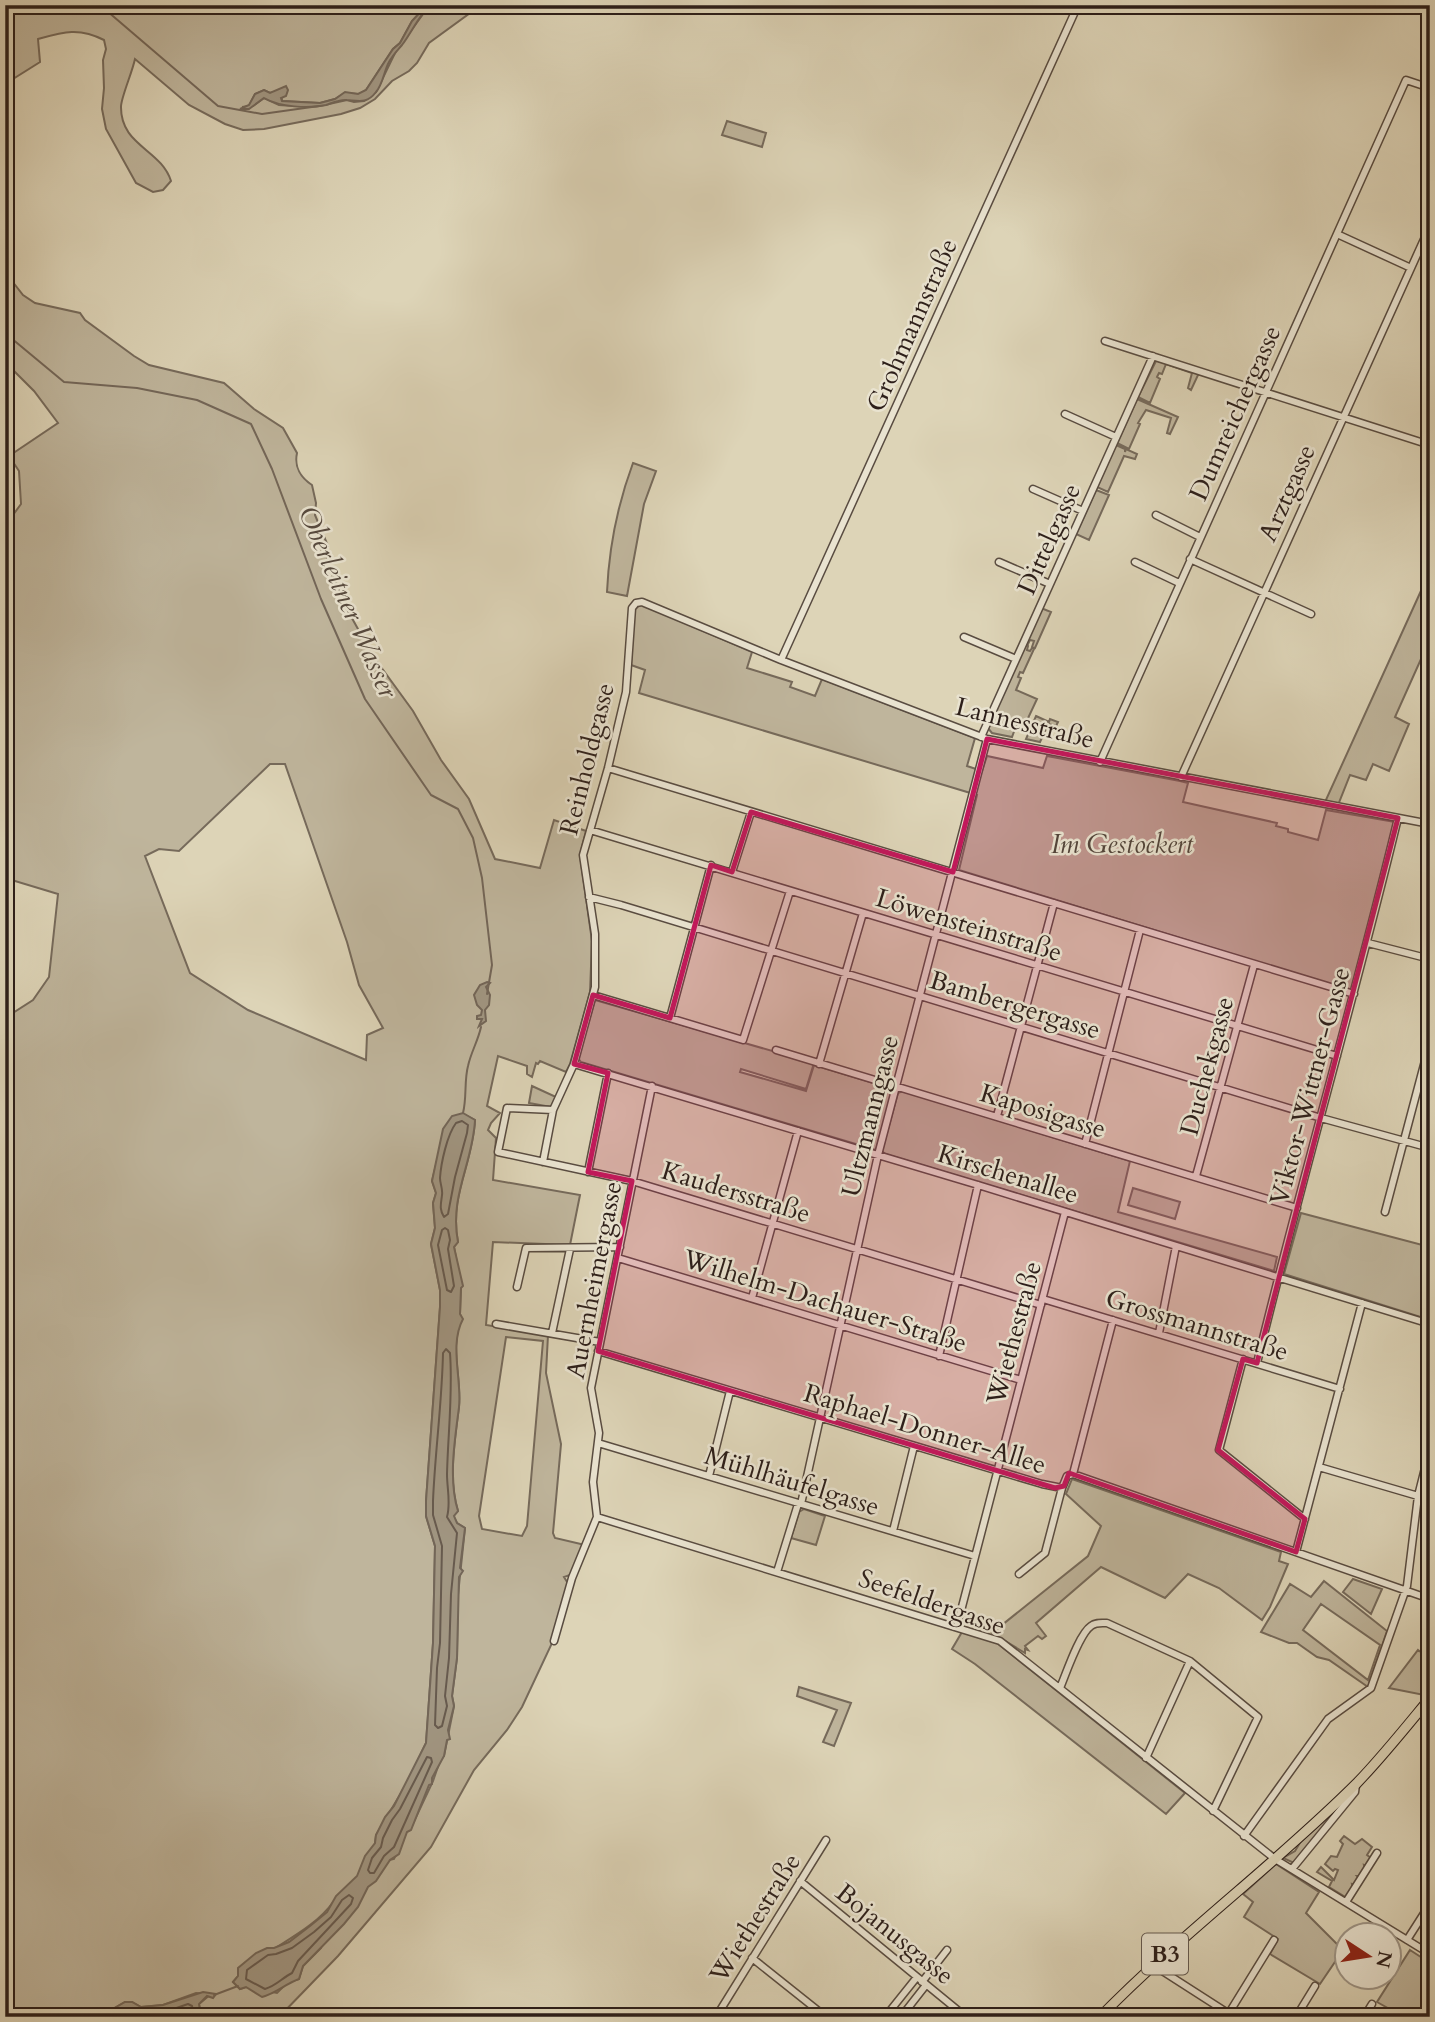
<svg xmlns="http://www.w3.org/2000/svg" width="1435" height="2022" viewBox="0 0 1435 2022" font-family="Cardo,serif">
<rect width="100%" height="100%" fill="#ddd4b7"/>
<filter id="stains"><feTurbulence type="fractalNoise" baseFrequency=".00286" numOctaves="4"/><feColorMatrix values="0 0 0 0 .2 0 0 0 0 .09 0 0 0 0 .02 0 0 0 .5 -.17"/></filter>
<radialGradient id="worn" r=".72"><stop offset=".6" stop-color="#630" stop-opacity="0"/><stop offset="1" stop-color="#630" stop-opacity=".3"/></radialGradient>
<path fill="#bfb59c" stroke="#766a5b" stroke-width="2" fill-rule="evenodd" d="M35,5H197L203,7L208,5H427L412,21L400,43L393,49L366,90L359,94L345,93L335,99L320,103L282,101L281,90L270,93L264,90L255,94L249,106L242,107L253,106L264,98L279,105L294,106H320L347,100L354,102L364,101L376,92L396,51L429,6L481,5L429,43L417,63L409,71L392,81L375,99L360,108L341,114L264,129L243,130L225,124L189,105L135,59C132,73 122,95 121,106C120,146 161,149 171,181L163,190L153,192L136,183L106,129L102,109L104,88L103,60L106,49L104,40C79,27 63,32 38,39L40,62L5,84V18L16,10Z
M727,121L766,133L762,147L722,135Z
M5,272L23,295L35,303L80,313L85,320L134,356L149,365L224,383L254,409L283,428L297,453C294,467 301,478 312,485L316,503L315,515L328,546L325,551L343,602L373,656L413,711L441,760L469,799L495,859L540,868L554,820L586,831L580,855L592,941L590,992L570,1064L566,1072L540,1061L538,1064L536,1063L532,1077L527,1074V1066L498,1056L487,1106L500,1113L491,1123L488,1130L496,1138L493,1180L580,1195L570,1245L493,1242L486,1325L548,1335L546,1373L561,1444L553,1533L555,1538L585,1545L573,1574L564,1577L569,1585L553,1641L522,1707L507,1730L474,1770L431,1847L338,1956L279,2017L272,2014L268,2017H201L199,2004L211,1994L196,1993L163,2005L141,2007L132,2002H125L99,2017H5V1018L33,1000L49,977L58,894L5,878V526L21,504L19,471L9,456L58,423L34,391L5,362ZM270,764H285L347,942L359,985L383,1028L367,1035L366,1060L248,1010L190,973L145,856L159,849L179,851ZM463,1114L475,1120C473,1164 449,1196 458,1242L454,1247L461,1284L460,1314L462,1319C449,1345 462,1379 459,1407C455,1440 448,1478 458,1511L453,1516L457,1523L465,1528L458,1595L457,1658L452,1696L454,1706L444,1756L441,1758L433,1781L410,1830L407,1831L394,1859L390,1860L375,1843L376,1835L407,1783L426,1743L433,1643L435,1546L426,1516V1501L440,1307V1290L431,1244L435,1228L433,1203L436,1193L432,1181L438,1157ZM506,1337L543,1341L527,1526L522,1536L482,1529L479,1516ZM334,1901L321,1948L303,1966L299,1979L287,1983L277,1993L246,1987L240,1989L233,1982C262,1948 308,1937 334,1901Z
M1156,361H1158L1199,373L1191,390L1188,388L1192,373L1166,364L1162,374L1159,373L1157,377L1160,379L1150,403L1138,397Z
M1137,399L1178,417L1170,434L1167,433L1171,418L1146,410L1138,423L1140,424L1129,449L1117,443Z
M1116,445L1125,449V452L1126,449L1137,454L1135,459L1124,456L1108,492L1097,487Z
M633,463L656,471L644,504L627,596L607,592C609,547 617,506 633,463Z
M1096,490L1109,495L1089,540L1076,534Z
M1430,571V639L1395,717L1409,724L1389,771L1373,764L1366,780L1350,775L1338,805L1325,802Z
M641,604L752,652L747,668L792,682L790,687L815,696L822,679L975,738L967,766L982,771L987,756L1043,768L1047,756L1180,781L1188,783L1183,802L1277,823L1276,826L1288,829V832L1318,840L1326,810L1395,822L1352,991L959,870L977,795L639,693L645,670L631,665L634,610Z
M1041,608L1051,612L1035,648L1032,647L1034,641L1030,640L1028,644L1025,643Z
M1024,644L1028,646L1027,650L1030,651L1032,648L1034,649L1023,673L1020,672L1018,677L1021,678L1016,690L1037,699L1023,729L1016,726L1012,737L992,733L987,727Z
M1036,716L1049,722L1050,719L1058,722L1056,726L1048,724L1040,742L1026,739Z
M595,1000L814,1063L806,1089L741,1069L740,1072L806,1091L814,1065L893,1089L876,1150L581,1062L578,1058Z
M532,1086L556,1097L551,1107L529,1103Z
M903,1091L1130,1161L1118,1212L1277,1257L1274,1271L885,1154L882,1151L898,1093Z
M1133,1188L1180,1202L1175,1219L1128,1205Z
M1301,1213L1430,1247V1320L1284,1274Z
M1072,1479L1281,1552L1279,1561L1288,1564L1270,1607L1262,1620L1219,1588L1188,1574L1165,1598L1101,1567L1036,1623L1046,1636L1042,1639L1038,1636L1025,1646L1028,1650L1025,1649V1653L992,1633L1088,1556L1101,1526L1066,1494Z
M804,1509L825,1516L816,1545L791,1538L799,1512Z
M1353,1579L1382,1589L1371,1614L1343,1592Z
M1324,1581L1387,1631L1368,1687L1329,1660L1317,1657L1297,1643H1289L1261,1632L1290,1584L1311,1597ZM1321,1604L1380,1645L1368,1680L1303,1630Z
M962,1632L997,1643L1185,1793L1166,1814L975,1664L952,1649Z
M1418,1650L1430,1659V1690L1424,1695L1389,1688Z
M799,1687L851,1703L834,1746L823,1742L837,1710L797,1696Z
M1353,1790L1294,1863L1283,1858L1295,1851L1301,1841Z
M1344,1836L1355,1844L1362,1839L1372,1847L1367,1855L1371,1858L1366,1866L1364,1865L1365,1869L1360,1876H1357L1359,1878L1355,1885L1352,1884L1353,1888L1347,1898L1329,1887L1332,1881L1317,1872L1321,1867L1334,1880L1338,1870L1335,1869L1333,1871L1325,1864L1331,1856L1337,1857L1343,1844L1340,1841Z
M1276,1864L1319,1892L1306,1913L1343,1950L1320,1984L1270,1954L1278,1939L1244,1917L1253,1902L1243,1894Z
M1410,1950L1430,1963V2017H1404L1377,2002Z"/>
<path fill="#a19682" stroke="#736658" stroke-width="2" d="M427,5H430C418,17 412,32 402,45C397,51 393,55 389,62C384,71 383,84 376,92C367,104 359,101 347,100C340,99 332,103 326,105C308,109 280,107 264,98L249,109H240L249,105L255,94L264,90L270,93L286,86L288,90L286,96L281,98L282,101L320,103L335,99L345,92L358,94L366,90L393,49L400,43L412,21Z
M487,982L490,983L486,987L490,995L489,1005L485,1010L486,1021L479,1026L482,1019H477V1016L481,1015L482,1010L477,1005L474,995L480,985Z
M463,1113L475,1120C473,1163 449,1196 458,1242L454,1247L463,1286L461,1288L460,1314L463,1319C449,1345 462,1379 459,1407C455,1439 448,1479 458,1511L454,1516L457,1523L465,1528C463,1543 462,1553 460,1568L463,1571L459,1577L457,1658L452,1696L454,1706L448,1730L450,1739L447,1740L444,1756L432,1778V1784L429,1785L411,1830L407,1832L399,1854L390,1860L376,1881L368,1887L358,1907L344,1924L303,1966L299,1979C285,1984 277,1993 262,1997L246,1987L240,1989L233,1982L238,1976V1968L256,1953L267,1948H274L289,1942L310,1926L327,1912L336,1896L357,1876L365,1856L375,1843L376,1835L385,1817L394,1806L426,1743L433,1643L435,1546L426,1516V1501L440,1307V1290L431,1244L435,1228L433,1203L436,1193L432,1181L443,1129L452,1116Z
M203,1992L216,1994L213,1998L207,1996L199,2004L201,2017H99L125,2002H132L141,2007L163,2005Z"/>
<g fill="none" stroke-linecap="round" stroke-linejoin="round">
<path stroke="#675a4e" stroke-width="2" d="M462,1121L468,1125L467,1133L455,1177L448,1214L444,1217C439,1209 441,1204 442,1195C443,1189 440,1184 440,1178C441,1163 447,1135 456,1123Z
M445,1228L448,1230L450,1240L448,1249L454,1286L451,1292L447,1290L438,1245L442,1230Z
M446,1349L450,1353C453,1393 448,1433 447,1474C447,1489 451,1503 447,1517L457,1533L451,1594L449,1658L445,1696L447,1706L442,1726L438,1728L435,1725L437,1668L440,1643L442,1546L433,1515V1501C435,1452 442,1403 443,1353Z
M427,1757L431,1758L432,1762L394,1847L384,1856L374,1873H370L368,1870L372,1858L381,1847L383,1838L392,1820L400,1809Z
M349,1895L353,1898L351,1904L298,1961L292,1973C282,1978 276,1986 265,1989L246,1979L247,1970L268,1955L276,1954L292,1948L314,1932L331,1917L342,1900Z
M113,2017L127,2009L142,2014L165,2012L188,2004L192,2006L194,2017"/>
<path stroke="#736658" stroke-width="2" d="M100,5L218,106L262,114L319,106
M5,333L64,382L137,388L197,400L251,424L272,469L321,599L365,699L431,795L458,809L473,838L482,878L492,965L487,994
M463,1113C467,1097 464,1081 468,1066C471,1052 478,1041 481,1027
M214,1995L238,1986"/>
<g stroke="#594c41" stroke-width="9">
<path id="street" d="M1337,234L1411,268
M1105,341L1430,445
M1065,414L1116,437
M1033,489L1083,511
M1156,515L1200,537
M1190,559L1311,614
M999,562L1050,584
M1135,562L1179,583
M964,637L1016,659
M781,660L1078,5
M981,737L1153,356
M1100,762L1406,80L1430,88
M608,768L1354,994
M1181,777L1430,226
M590,830L1337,1056
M732,872L751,812
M589,897L621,905L1321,1118L1430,1148
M1368,943L1430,959
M593,995L743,1040L790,891
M670,1018L711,865
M776,1050L1297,1208
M574,1064L978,1185L1430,1324
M819,1064L863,913
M553,1110L507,1108L498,1152L632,1181L1041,1305
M997,1116L1054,903
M1085,1144L1140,930
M543,1162L553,1110L574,1064L595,987V934L583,855L608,768L626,692L632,608L636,603L642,602L781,660L987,739L1430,824
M588,1172L608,1073
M1196,1176L1254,965
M1385,1212L1430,1042
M618,1258L1021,1380
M517,1287L526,1248L620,1247
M752,1298L798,1131
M1043,1299L1340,1389
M496,1324L600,1342
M552,1333L570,1249
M1159,1333L1176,1246
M598,1351L1042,1484L1062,1488L1067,1476L1073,1474
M939,1356L978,1185
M1243,1359L1219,1450L1305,1519
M1257,1363C1301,1181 1354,1001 1398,818
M598,1443L975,1556
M1319,1467L1418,1496
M1073,1474L1430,1599
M1073,1474L1113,1320
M709,1476L730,1391
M801,1504L878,1155L987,739
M597,1517L1000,1641L1275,1859L1430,1954
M893,1531L914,1446
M1296,1552L1362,1303
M777,1572L798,1504
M1019,1574L1045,1553L1062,1488
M957,1626L1065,1212
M554,1641L572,1578L597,1517L593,1482L599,1433L591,1388L652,1086
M1060,1688C1066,1674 1079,1634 1091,1626C1096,1622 1101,1623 1107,1623L1190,1661
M1146,1758L1190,1661L1258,1717L1213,1811
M1244,1836L1328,1719L1371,1688L1407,1586L1418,1496L1430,1448
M1292,1869L1355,1792L1356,1785
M800,1881L966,2017
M1346,1902L1377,1853
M1407,1940L1430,1904
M752,1958L826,2017
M1153,1965L1234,2017
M922,1982L947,1950
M1229,2013L1274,1940
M716,2017L826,1840
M885,2017L917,1977
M901,2017L926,1985
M1296,2017L1315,1986
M1364,2017L1372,2004"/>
</g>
<g stroke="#2d1f1a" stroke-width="11">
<path id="primary" d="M1100,2017C1181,1934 1275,1865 1357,1783C1383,1756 1406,1727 1430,1698"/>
</g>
<use href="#street" stroke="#e9e3d0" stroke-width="6"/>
<use href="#primary" stroke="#ddd4b7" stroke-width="9"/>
</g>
<path fill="#c2185b" fill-opacity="0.2" stroke="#c2185b" stroke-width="5" stroke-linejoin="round" d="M987,739L1398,818L1257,1363L1243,1359L1218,1450L1305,1519L1296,1552L1069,1473L1064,1486L1055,1488L598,1351L632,1181L588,1172L608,1073L574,1064L593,995L670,1018L711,865L732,872L751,812L953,872Z"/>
<g text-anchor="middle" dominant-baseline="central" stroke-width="5" stroke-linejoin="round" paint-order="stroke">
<rect fill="#e9e3d0" stroke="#655a51" stroke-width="2" x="1142" y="1933.5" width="46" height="41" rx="5"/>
<g font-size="24" font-weight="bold" fill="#2d1f1a">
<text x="1165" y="1954">B3</text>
</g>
<g font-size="26" fill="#2d1f1a" stroke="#e9e3d0">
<text transform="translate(912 325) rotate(-66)">Grohmannstraße</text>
<text transform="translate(1235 413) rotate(-66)">Dumreichergasse</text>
<text transform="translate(1287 493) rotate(-66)">Arztgasse</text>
<text transform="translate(1049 539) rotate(-66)">Dittelgasse</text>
<text transform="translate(1025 723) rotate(14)">Lannesstraße</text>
<text transform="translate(587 759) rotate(-76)">Reinholdgasse</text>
<text transform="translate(969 925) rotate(17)">Löwensteinstraße</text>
<text transform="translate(1015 1005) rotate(17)">Bambergergasse</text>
<text transform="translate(1207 1066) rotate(-75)">Duchekgasse</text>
<text transform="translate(1310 1086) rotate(-75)">Viktor-Wittner-Gasse</text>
<text transform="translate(1043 1111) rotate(17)">Kaposigasse</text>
<text transform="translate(870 1116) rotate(-76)">Ultzmanngasse</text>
<text transform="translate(1008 1174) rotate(17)">Kirschenallee</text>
<text transform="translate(736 1192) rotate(17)">Kaudersstraße</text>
<text transform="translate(594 1280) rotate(-79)">Auernheimergasse</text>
<text transform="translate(825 1301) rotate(17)">Wilhelm-Dachauer-Straße</text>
<text transform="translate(1197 1325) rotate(17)">Grossmannstraße</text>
<text transform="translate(1014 1333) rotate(-75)">Wiethestraße</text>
<text transform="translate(925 1429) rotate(17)">Raphael-Donner-Allee</text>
<text transform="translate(792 1481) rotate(17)">Mühlhäufelgasse</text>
<text transform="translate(932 1602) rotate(19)">Seefeldergasse</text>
<text transform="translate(755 1918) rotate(-58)">Wiethestraße</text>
<text transform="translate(895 1934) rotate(39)">Bojanusgasse</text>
</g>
<g font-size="26" font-style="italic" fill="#52443a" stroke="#e9e3d0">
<text x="1122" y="844">Im Gestockert</text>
</g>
<g font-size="28" font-style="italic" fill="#56493e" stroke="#e9e3d0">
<text transform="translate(348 602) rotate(66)">Oberleitner Wasser</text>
</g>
</g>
<rect width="1435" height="2022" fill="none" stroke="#ddd4b7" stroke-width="28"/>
<rect x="7" y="7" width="1421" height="2008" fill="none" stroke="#2d1f1a" stroke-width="3.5"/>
<rect x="14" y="14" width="1407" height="1994" fill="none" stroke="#2d1f1a" stroke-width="2"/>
<g transform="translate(1368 1956) rotate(102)"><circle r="33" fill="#e9e3d0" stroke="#9e9587" stroke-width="2"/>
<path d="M0-5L12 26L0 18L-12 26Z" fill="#8f2418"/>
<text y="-10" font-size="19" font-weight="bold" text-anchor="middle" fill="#2d1f1a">N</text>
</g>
<rect width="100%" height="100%" filter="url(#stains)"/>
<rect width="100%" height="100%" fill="url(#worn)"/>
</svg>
